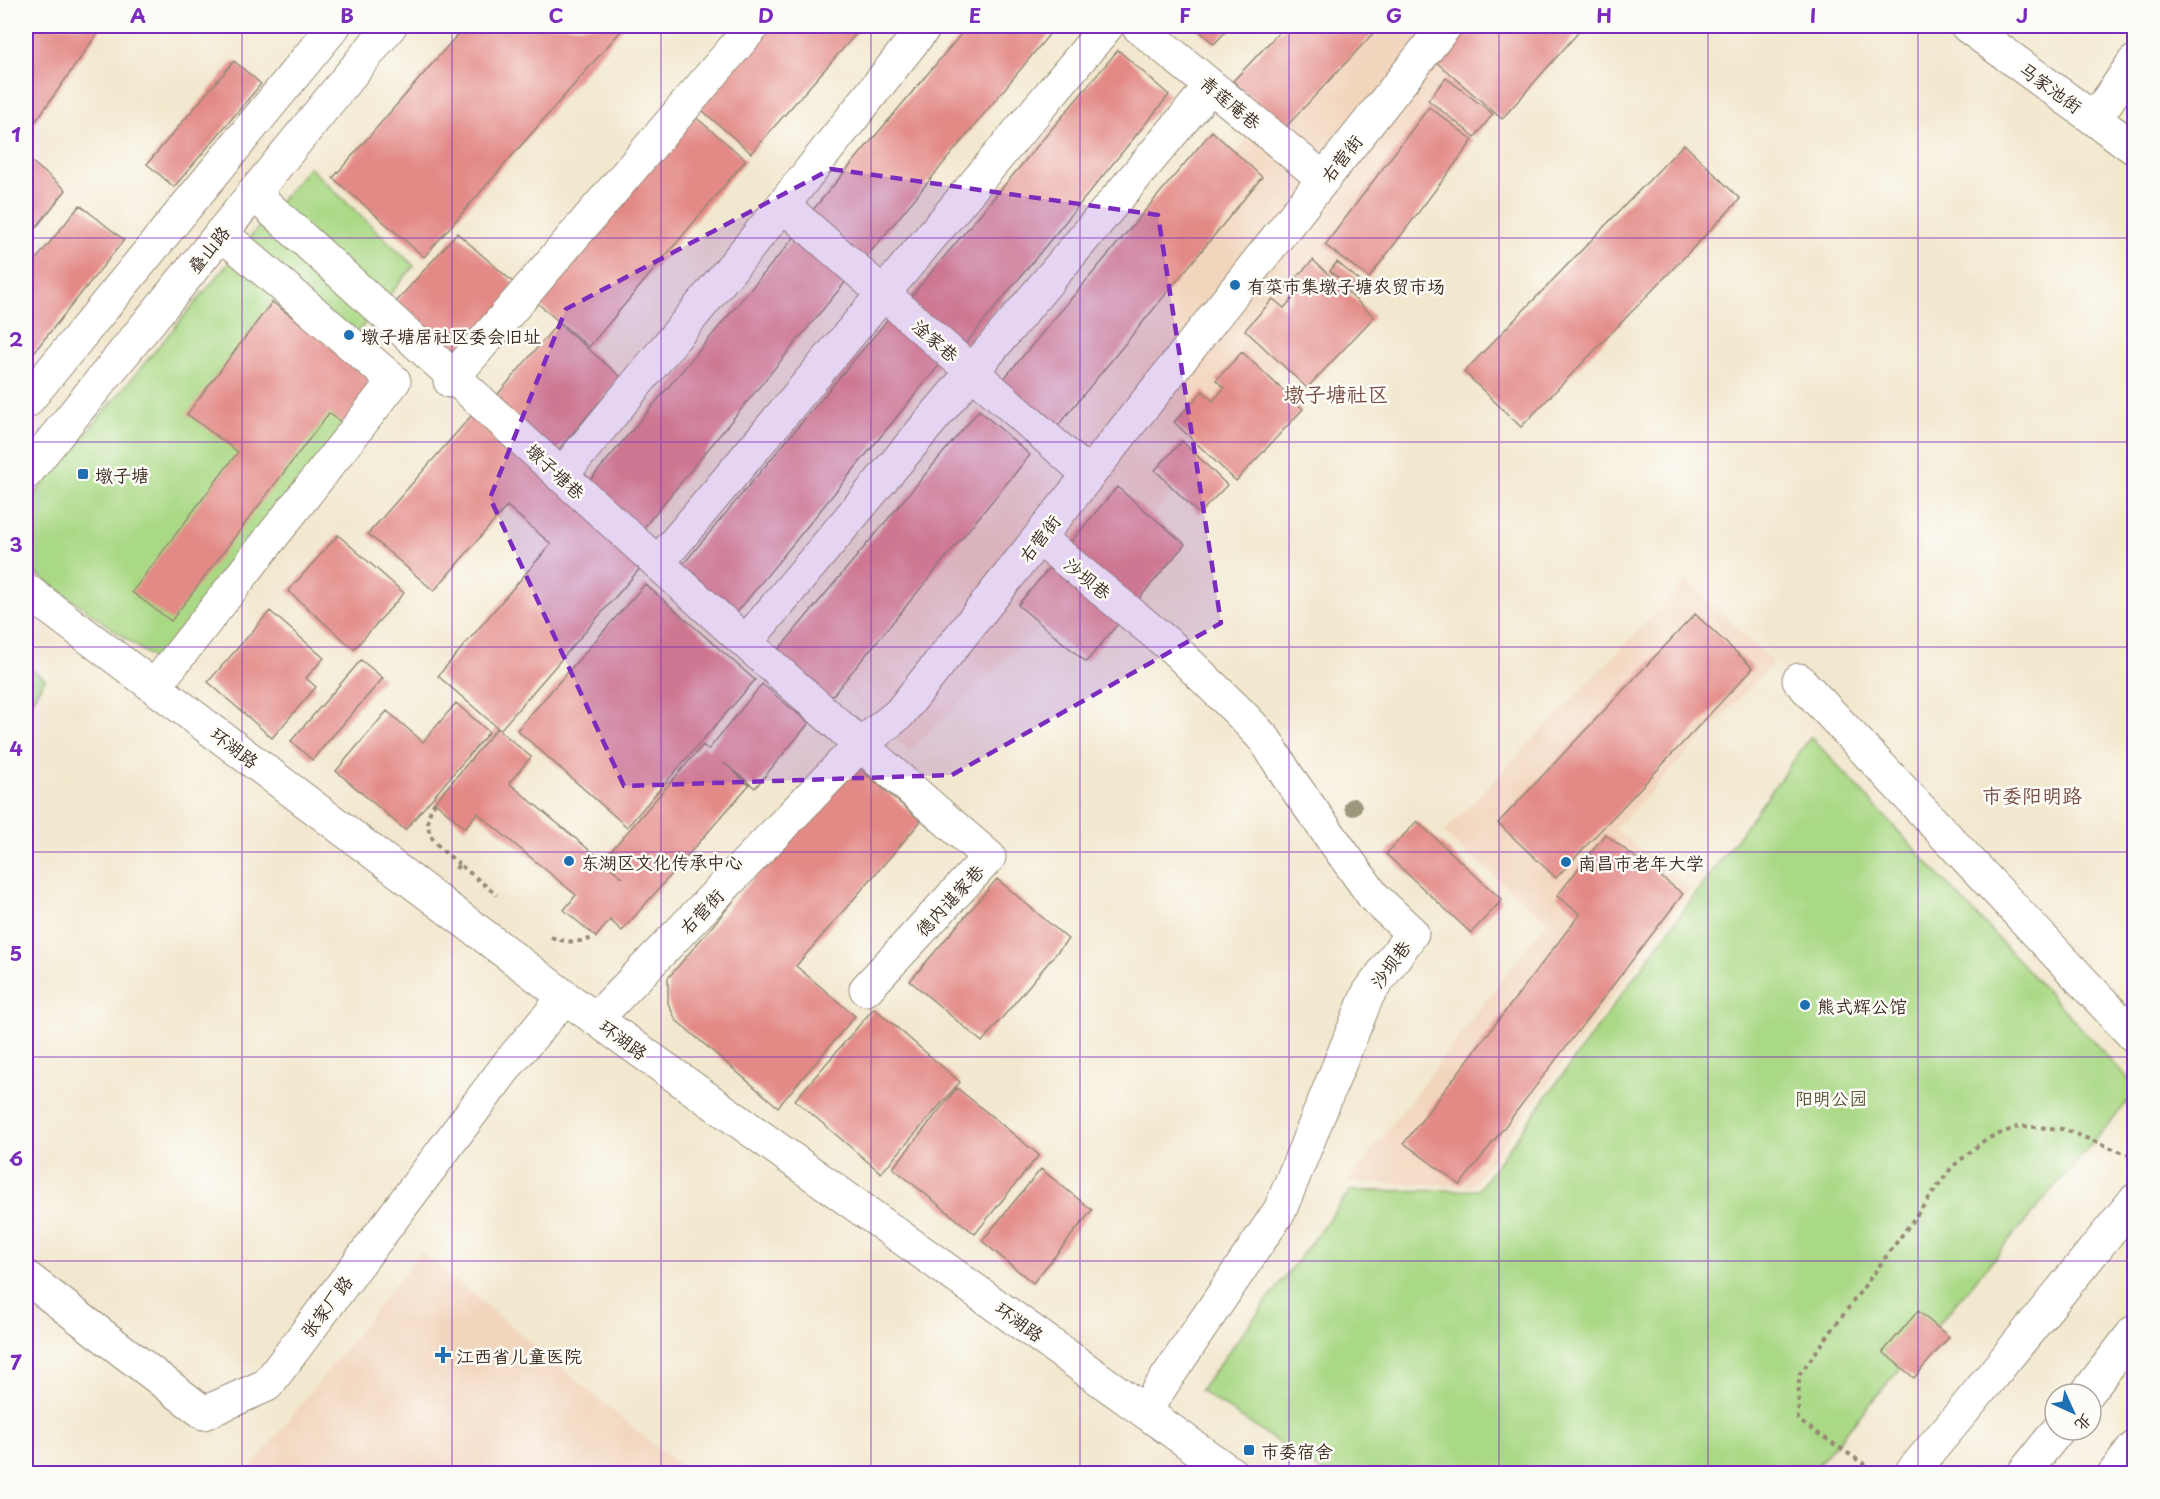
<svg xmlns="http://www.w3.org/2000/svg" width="2160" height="1499" viewBox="0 0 2160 1499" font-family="'Playpen Sans','LXGW WenKai TC',sans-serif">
<rect width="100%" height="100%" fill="#fdfcf7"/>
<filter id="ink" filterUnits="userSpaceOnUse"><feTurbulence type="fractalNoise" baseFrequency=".0167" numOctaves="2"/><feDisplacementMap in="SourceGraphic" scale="12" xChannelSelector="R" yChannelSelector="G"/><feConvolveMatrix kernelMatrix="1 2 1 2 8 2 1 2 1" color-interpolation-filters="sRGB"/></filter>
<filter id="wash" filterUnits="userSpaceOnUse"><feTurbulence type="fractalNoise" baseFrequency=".008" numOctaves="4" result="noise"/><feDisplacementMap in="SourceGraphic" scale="24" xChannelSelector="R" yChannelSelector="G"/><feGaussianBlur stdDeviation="1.35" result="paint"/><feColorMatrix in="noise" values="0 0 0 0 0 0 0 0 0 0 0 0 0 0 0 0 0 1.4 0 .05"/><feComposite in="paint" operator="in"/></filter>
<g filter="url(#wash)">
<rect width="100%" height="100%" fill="#f2e8cf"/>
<path fill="#f2d5bd" d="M1340,26H1560L1128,545L909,751L814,662Z
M1687,580L1773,663L1615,829L1691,890L1472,1186L1348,1182L1547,921L1443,833Z
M421,1252L669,1457L689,1473H247Z"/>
<path fill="#aad986" stroke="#728252" stroke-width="1.5" d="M309,167L414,266L345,347L386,381L161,664L26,566V505Z
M26,666L45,679L26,710Z
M1811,737L2134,1085V1094L1811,1473H1324L1200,1390L1350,1191L1478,1190Z"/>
<g id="blocks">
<path fill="#e38a87" d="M26,26H103L26,135Z
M465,26H625L424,257L333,178Z
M763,26H863L751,153L695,104Z
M968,26H1056L865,259L811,212Z
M1194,26H1231L1214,44Z
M1285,26H1380L1284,129L1233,81Z
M1466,26H1584L1502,119L1435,61Z
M1118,50L1169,95L963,347L908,300Z
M234,61L261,84L174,187L147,164Z
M1446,78L1493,114L1475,137L1428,100Z
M1429,107L1473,140L1369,278L1325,245Z
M686,109L746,160L589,347L529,296Z
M1212,131L1262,177L1056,428L1002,381Z
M1684,144L1740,199L1521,427L1464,372Z
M26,157L66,190L26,240Z
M80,205L124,240L26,362V272Z
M457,233L523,291L455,369L389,310Z
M797,234L847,280L641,531L587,484Z
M1313,260L1374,317L1307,388L1245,330L1273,299L1284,308L1295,296L1287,287Z
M1337,262L1359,280L1352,288L1330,271Z
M272,302L378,381L345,425L329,413L171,621L132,592L238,452L187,414Z
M889,318L940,364L734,616L680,568Z
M558,323L621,377L550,459L488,406Z
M1242,352L1303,409L1236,481L1174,422L1203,391L1213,401L1224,388L1216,380Z
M478,408L650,557L500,730L438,676L551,544L507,506L434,591L368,534Z
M979,410L1030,455L824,706L770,660Z
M1182,441L1227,485L1199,514L1155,470Z
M1117,487L1185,544L1086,662L1018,605Z
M338,535L404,593L354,649L288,591Z
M645,584L755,680L627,827L517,730Z
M270,611L324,658L306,678L316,687L272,738L208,682Z
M1695,614L1753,668L1556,878L1498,823Z
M361,660L383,678L312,760L291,741Z
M762,684L809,723L755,788L723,762L749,785L622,931L610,920L596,937L564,910L576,895L477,813L465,828L435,802L497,728L531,757L509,783L623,878L603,860L703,745L708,750Z
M456,703L489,732L405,830L336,771L387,711L423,742Z
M852,762L921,821L796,966L855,1016L778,1107L676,1020L668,1003V978Z
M1417,821L1502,900L1471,933L1386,854Z
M1605,834L1683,894L1460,1185L1404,1143L1580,914L1557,896Z
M997,879L1068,939L982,1042L910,981Z
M874,1008L960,1082L881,1173L795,1100Z
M957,1088L1039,1155L975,1234L893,1168Z
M1041,1169L1092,1210L1033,1283L982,1241Z
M1918,1311L1949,1337L1914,1378L1883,1352Z"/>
</g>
</g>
<g filter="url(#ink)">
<use href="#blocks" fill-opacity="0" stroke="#968976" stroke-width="1.5"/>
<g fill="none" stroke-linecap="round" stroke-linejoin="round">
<g stroke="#968976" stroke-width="35">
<path id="minor" d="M1138,26L1324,179
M1967,26L2134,148
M2095,119L2134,62
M253,193C497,416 739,641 989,857L866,989
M783,205L1089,475
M450,381L753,26
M561,476L783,205L925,26
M1039,538L1173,648L1240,713L1266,741L1288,777L1374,897L1412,933L1368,994L1280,1210L1145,1410
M658,563L1107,26
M26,590L565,997L1232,1474
M746,642L1211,86
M1799,680L2134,1036
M155,686L394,381L221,233
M596,1019L860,745L899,714L1445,26
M26,1277L204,1413L267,1385L509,1063L565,997"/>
</g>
<g stroke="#968976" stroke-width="35">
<path id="major" d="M26,402L334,26
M26,473L390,26
M1910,1474L1965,1409L2134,1201"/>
</g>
<g stroke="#968976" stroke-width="35">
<path id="highway" d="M2086,1394L2134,1332
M2023,1474L2058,1430
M2114,1474L2134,1448"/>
</g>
<path stroke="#968976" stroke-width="4" stroke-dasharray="4.5 4.5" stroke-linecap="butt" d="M435,802C417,832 437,846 459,864
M456,869L459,864L497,895
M551,937C566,943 581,943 596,937
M1873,1470L1798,1420L1799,1375L1952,1167L1986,1139L2020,1126L2063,1129L2134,1157"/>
<use href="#minor" stroke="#fff" stroke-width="33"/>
<use href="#major" stroke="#fff" stroke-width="33"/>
<use href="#highway" stroke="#fff" stroke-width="33"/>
</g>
<circle fill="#9d987c" cx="1353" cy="807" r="9"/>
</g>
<path fill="#7b2cbf" fill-opacity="0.2" stroke="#7b2cbf" stroke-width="4.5" stroke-dasharray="12 8" stroke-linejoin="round" d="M831,169L1158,215L1221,623L952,775L624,786L490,498L566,309Z"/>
<path fill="none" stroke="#7b2cbf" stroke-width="1.5" stroke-opacity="0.55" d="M242,26V1474M452,26V1474M661,26V1474M871,26V1474M1080,26V1474M1289,26V1474M1499,26V1474M1708,26V1474M1918,26V1474M26,238H2134M26,442H2134M26,647H2134M26,852H2134M26,1057H2134M26,1261H2134"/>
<g fill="#1f6fb2" stroke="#fdfcf7" stroke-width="2">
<circle cx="1235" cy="285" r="6"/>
<circle cx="349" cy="335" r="6"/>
<rect x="77" y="468" width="12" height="12" rx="3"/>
<circle cx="569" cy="861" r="6"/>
<circle cx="1566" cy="862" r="6"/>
<circle cx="1805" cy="1005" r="6"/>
<path d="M440 1346h6v6h6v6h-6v6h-6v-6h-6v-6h6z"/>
<rect x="1243" y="1444" width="12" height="12" rx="3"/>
</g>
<g text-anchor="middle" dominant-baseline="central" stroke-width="5" stroke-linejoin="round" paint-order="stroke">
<g font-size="18" fill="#3b2a1e" stroke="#fdfcf7">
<text transform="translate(2051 87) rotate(36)">马家池街</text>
<text transform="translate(1231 102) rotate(40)">青莲庵巷</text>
<text transform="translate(1341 158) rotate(-52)">右营街</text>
<text transform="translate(208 249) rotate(-51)">叠山路</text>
<text transform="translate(936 340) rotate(41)">淦家巷</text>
<text transform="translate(556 471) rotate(43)">墩子塘巷</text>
<text transform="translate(1039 538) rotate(-52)">右营街</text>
<text transform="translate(1088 578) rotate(39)">沙坝巷</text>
<text transform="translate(235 747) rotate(37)">环湖路</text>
<text transform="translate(949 900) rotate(-47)">德内谌家巷</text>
<text transform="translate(701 911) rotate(-46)">右营街</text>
<text transform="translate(1390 964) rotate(-54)">沙坝巷</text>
<text transform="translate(624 1039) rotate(36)">环湖路</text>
<text transform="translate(326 1306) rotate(-53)">张家厂路</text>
<text transform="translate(1020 1321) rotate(36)">环湖路</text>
</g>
<g font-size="18" fill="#3b2a1e" stroke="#fdfcf7" text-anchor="start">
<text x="1247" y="285">有菜市集墩子塘农贸市场</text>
<text x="361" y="335">墩子塘居社区委会旧址</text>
<text x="95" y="474">墩子塘</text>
<text x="581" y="861">东湖区文化传承中心</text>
<text x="1578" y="862">南昌市老年大学</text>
<text x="1817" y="1005">熊式辉公馆</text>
<text x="456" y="1355">江西省儿童医院</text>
<text x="1261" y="1450">市委宿舍</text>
</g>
<g font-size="18" fill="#575638" stroke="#fdfcf7">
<text x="1831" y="1097">阳明公园</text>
</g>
<g font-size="20" fill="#764c43" stroke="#fdfcf7">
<text x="2032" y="795">市委阳明路</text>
</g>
<g font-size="21" fill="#764c43" stroke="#fdfcf7">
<text x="1336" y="393">墩子塘社区</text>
</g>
</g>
<rect width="2160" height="1499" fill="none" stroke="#fdfcf7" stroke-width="66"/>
<g transform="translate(2073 1412) rotate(135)"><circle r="28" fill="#fdfcf7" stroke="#afa8a0" stroke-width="1.5"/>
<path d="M0-4.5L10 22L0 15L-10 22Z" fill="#1f6fb2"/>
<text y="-9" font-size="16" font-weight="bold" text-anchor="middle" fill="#3b2a1e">北</text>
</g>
<rect x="33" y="33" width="2094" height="1433" fill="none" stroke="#7b2cbf" stroke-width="2"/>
<g font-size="20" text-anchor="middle" font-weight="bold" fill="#7b2cbf">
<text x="138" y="23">A</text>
<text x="347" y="23">B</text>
<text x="556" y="23">C</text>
<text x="766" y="23">D</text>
<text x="975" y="23">E</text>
<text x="1185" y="23">F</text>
<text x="1394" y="23">G</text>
<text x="1604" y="23">H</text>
<text x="1813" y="23">I</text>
<text x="2022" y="23">J</text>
<text x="16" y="142">1</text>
<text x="16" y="347">2</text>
<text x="16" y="552">3</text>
<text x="16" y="756">4</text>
<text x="16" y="961">5</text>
<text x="16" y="1166">6</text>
<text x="16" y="1370">7</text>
</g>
</svg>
